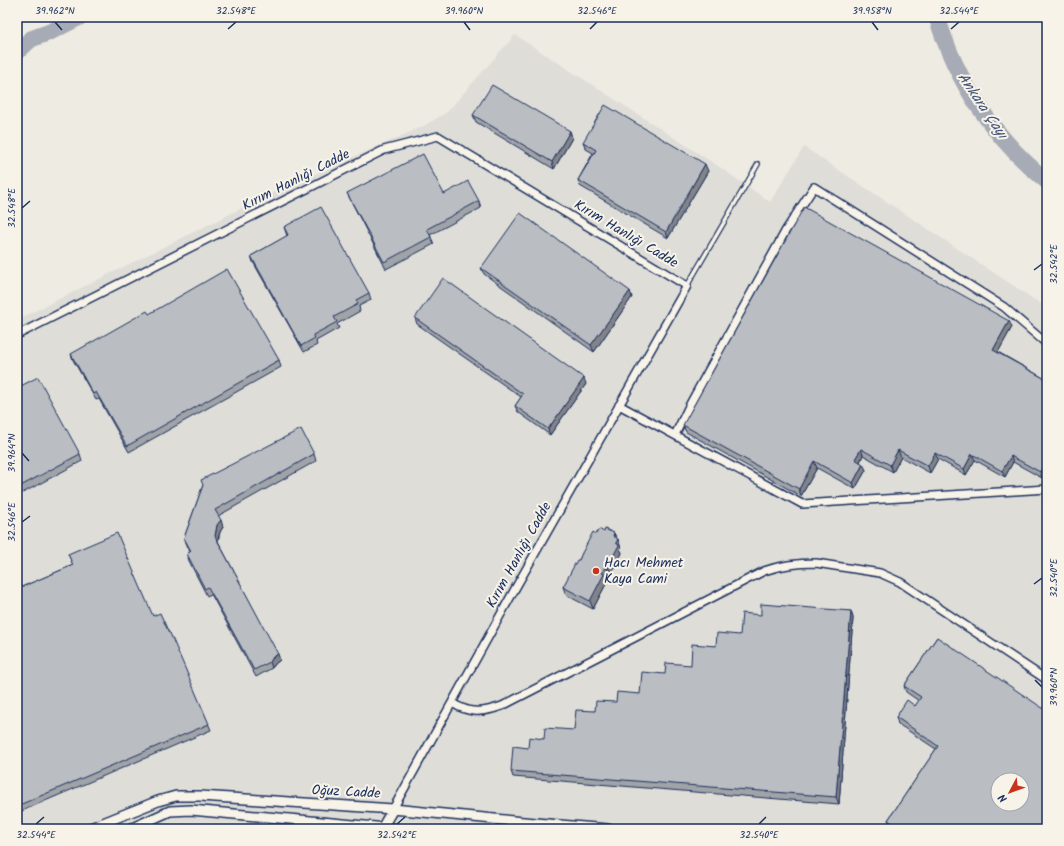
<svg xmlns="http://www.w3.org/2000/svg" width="1064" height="846" viewBox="0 0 1064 846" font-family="Kalam,sans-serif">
<rect width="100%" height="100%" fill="#eeebe2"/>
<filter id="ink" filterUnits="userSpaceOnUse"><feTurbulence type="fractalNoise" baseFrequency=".025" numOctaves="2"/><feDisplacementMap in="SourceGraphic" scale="8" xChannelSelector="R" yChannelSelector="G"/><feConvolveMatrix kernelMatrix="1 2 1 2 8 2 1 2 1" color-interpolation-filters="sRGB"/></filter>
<g filter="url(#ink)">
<path fill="#deddd8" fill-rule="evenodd" d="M515,35L718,166L770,202L804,147L1047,308V829H17V320L272,193L424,126L447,112ZM998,780H1022V804H998Z"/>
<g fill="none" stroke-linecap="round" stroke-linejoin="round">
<path stroke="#a6abb5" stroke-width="17" d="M937,17C956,81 994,139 1047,181
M17,52L31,39L50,32L80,17"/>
<g stroke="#1b2f5e" stroke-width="6">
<path id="service" d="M687,286L758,164"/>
</g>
<g stroke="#1b2f5e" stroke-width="10">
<path id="minor" d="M17,335L384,150L438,136L687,286L516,587L393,809
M619,405L802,504L1047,489
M675,435L689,406L786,230L814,187L1004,307L1047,344
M452,703C470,714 482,713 502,706L764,571C781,565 797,563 816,563L880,573L900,582L1047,680"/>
</g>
<g stroke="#1b2f5e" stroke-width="12">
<path id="tertiary" d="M382,828L393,809
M88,829L158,801L176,796H200L393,809L524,822L608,829
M130,829L170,811L191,810L397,829"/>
</g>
<use href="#service" stroke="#f7f3e8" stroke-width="3.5"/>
<use href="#minor" stroke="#f7f3e8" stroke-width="7"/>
<use href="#tertiary" stroke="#f7f3e8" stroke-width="9"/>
</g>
<path fill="#a0a3a7" stroke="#1b2f5e" d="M473,115L570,131L572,138L554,169L476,122Z
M583,142L708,171L668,238L580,186L578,180L593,153L586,149Z
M347,193L444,194L479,201L481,208L430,235L434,244L386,269L350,199Z
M284,227L369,293L371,300L359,306L360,311L337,324L339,328L316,341L317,345L304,352L253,262L251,256L287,236Z
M481,268L632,297L594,352L484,274Z
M415,318L586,384L550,435L518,412L515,406L521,397L417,324Z
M1012,327L998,352L1047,380V469L1042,478L1013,462L1005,477L975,460L966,475L938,459L930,473L901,457L893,472L863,455L860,462L866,470L855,489L817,468L801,496L686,432L683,425Z
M71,354L279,360L281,367L129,452L99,399L96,400L73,360Z
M17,388L80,454L82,461L17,496Z
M314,454L316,461L218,516L223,527L220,532L218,541L280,660L276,663L272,668L256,677L211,594L207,596L189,561L187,554L190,552L184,538L203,485Z
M604,532L614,533L621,548L620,549L622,553L611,574H609L606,580L607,582L593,609L566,595L563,587L579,560L582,554V553Z
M68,554L153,616L169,633L211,730L17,813V589L73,565Z
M851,611L853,618L839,804L513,777L511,771L528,748L544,739L574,730L616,702L640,694L665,674L691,665L716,646L740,635L761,615Z
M937,637L1047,829H894L891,827L888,820L936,749L898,724L896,717L915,706L919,701L906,692L904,686Z"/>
<path fill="#828488" stroke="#1b2f5e" d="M570,131L572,138L554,169L552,162Z
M705,164L708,171L668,238L666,232Z
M630,291L632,297L594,352L591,345Z
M1009,321L1012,327L996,356L993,350Z
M584,378L586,384L550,435L548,429Z
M861,449L863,455L858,466L855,459Z
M898,450L901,457L893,472L890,465Z
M935,453L938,459L930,473L928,466Z
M972,454L975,460L966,475L964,469Z
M1011,456L1013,462L1005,477L1002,471Z
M1047,458V469L1042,478L1040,472Z
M814,461L817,468L801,496L799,489Z
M863,464L866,470L855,489L853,483Z
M221,520L223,527L220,532L217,543L215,536L217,525Z
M614,533L617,541L618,539L621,548L620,549L622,553L611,574L608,566L613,536Z
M606,565L609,574L606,580L607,582L593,609L590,601Z
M851,611L853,618L839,804L836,797Z
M278,654L280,660L276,663L272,668L270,662L273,657Z"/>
<path fill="#babdc2" stroke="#1b2f5e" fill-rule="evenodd" d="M492,85L570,131L552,162L473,115Z
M605,105L705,164L666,232L578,180L596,150L583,142Z
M423,154L444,194L468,181L479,201L427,229L431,237L384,262L347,193Z
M321,207L369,293L356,300L358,304L334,317L337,322L313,335L315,338L301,346L251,256L288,235L284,227Z
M804,207L1009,321L993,350L1047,380V458L1040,472L1011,456L1002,471L972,454L964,469L935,453L928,466L898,450L890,465L861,449L855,459L863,464L853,483L814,461L799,489L683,425Z
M520,213L630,291L591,345L481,268Z
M227,269L279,360L127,446L96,392L93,394L71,354L147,311L149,314Z
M443,278L584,378L548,429L515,406L523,394L415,318Z
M38,377L80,454L17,488V388Z
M301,429L314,454L215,510L221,520L217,525L215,536L278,654L273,657L270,662L254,670L208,587L205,589L187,554L191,551L184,538L203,485L201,480Z
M599,529L604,532L605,529L614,533L613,536L618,539L616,543L619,545L608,566L606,565L602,573L604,574L590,601L563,587L577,560H579L582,553L593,532L596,534Z
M117,533L153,616L160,613L169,633H170L209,724L17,806V589L73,565L68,554Z
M761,604L851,611L836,797L511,771L513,746L528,748L529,737L544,739L545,728L574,730L576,710L595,711L596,701L616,702L617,692L640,694L642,672L665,674L666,663L691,665L692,644L716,646L717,633L740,635L742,613L761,615Z
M937,637L1047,711V829H901L888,820L938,746L896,717L907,700L915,706L921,697L904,686ZM998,780H1022V804H998Z"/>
</g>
<path fill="none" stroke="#1b2f5e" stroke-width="1.5" d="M55,22L62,30M464,22L470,30M872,22L878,30M228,29L236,22M590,29L597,22M951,29L959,22M22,208L30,201M1034,270L1042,264M22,453L29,461M22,522L30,516M1034,584L1042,578M1035,680L1042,687M36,824L44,817M397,824L405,817M759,824L766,817"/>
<circle fill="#c8321e" stroke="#f7f3e8" stroke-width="1.5" cx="596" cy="571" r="4"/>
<g text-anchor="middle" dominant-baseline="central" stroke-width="4" stroke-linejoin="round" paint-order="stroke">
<g font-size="14" fill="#1b2f5e" stroke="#f7f3e8">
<text transform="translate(296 180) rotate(-27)">Kırım Hanlığı Cadde</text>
<text transform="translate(626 234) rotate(31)">Kırım Hanlığı Cadde</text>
<text transform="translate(519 555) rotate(-61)">Kırım Hanlığı Cadde</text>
<text transform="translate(346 792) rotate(3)">Oğuz Cadde</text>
</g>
<g font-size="14" fill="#1b2f5e" stroke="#f7f3e8" text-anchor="start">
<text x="604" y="563">Hacı Mehmet<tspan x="604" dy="16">Kaya Cami</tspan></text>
</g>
<g font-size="15" font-style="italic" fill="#455478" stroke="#f7f3e8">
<text transform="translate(982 106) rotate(56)">Ankara Çayı</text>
</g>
</g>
<rect width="1064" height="846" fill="none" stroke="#f7f3e8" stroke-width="44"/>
<g transform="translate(1010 792) rotate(229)"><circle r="19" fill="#f7f3e8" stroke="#9fa5b1"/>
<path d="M0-3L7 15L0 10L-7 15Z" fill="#c8321e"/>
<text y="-6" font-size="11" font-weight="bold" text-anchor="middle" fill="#1b2f5e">N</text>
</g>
<rect x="22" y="22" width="1020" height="802" fill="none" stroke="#1b2f5e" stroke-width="1.5"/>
<g font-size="10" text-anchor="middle" fill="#1b2f5e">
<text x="55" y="14">39.962°N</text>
<text x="236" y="14">32.548°E</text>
<text x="464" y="14">39.960°N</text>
<text x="597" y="14">32.546°E</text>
<text x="872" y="14">39.958°N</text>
<text x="959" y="14">32.544°E</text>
<text transform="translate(11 208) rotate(-90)" y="4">32.548°E</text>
<text transform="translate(1053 264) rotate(-90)" y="4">32.542°E</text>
<text transform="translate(11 453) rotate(-90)" y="4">39.964°N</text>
<text transform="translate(11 522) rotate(-90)" y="4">32.546°E</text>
<text transform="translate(1053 578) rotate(-90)" y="4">32.540°E</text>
<text transform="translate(1053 687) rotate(-90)" y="4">39.960°N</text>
<text x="36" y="838">32.544°E</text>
<text x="397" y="838">32.542°E</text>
<text x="759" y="838">32.540°E</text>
</g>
</svg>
